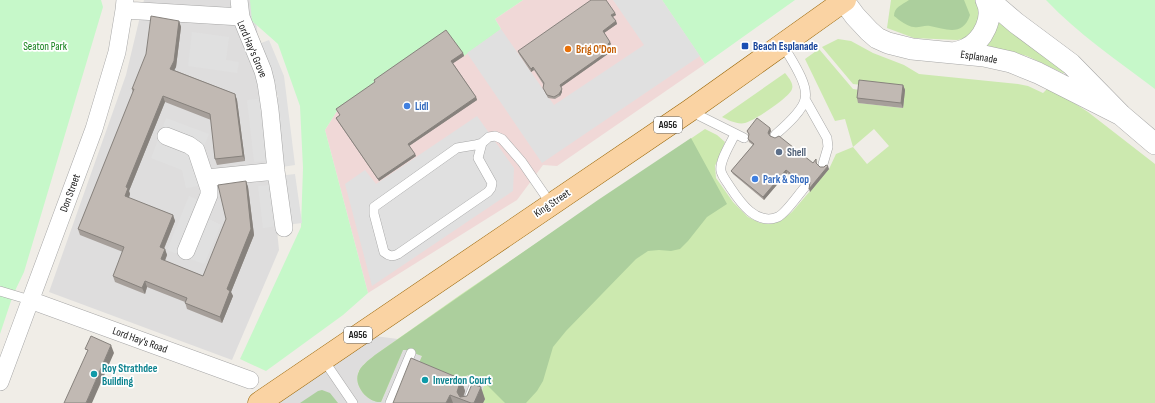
<svg xmlns="http://www.w3.org/2000/svg" width="1155" height="403" viewBox="0 0 1155 403" font-family="'Sofia Sans Condensed',sans-serif">
<rect width="100%" height="100%" fill="#f0ede7"/>
<path fill="#dedddd" d="M144,0H254L279,250L232,360L49,292L126,75Z
M359,334L398,339L364,364L358,372V380L403,350H406L422,356L416,370L461,389L467,375L485,383L480,396L485,399L483,403H259Z"/>
<path fill="#f0d8d7" d="M523,0H662L705,64L557,166L543,165L517,200L368,293L325,130L337,111L501,29L495,19Z"/>
<path fill="#cce9af" fill-rule="evenodd" d="M891,0H977L980,14L973,33L963,39L957,40L914,38L887,28Z
M996,20L1067,73H1063L1027,56L985,45Z
M838,39L851,41L873,53L904,65L919,74L1018,84L1028,86L1043,93L1048,88L1074,103L1088,112L1155,164V403H483L485,399L480,396L485,383L467,375L461,389L416,370L422,356L406,350H403L381,402C368,403 354,386 358,374C360,366 369,360 375,355L460,295L705,129L717,135L725,142L715,166L716,178L733,202L748,217L760,223L771,224L782,220L792,212L829,169L836,154L853,147L845,119L835,121L805,59L819,49L853,89L860,90L859,103L903,108L904,90L853,84L822,47ZM874,129L889,146L867,164L853,147Z
M785,73C788,77 794,83 792,89C790,97 754,121 745,123C738,125 728,120 722,117Z"/>
<path fill="#accf9d" d="M909,0H964L970,15C963,37 946,29 930,26C924,25 919,28 914,27C908,27 899,20 894,16C894,7 902,5 909,0Z
M691,138L727,204L707,217L688,241L680,249L671,251L659,250L648,251L636,259L566,331L553,347L543,381L537,391L526,403H505L485,383L467,375L461,389L416,370L422,356L406,350H403L381,402C368,403 354,386 358,374C360,366 369,360 375,355L598,200Z
M322,390L330,393L338,403H300L318,391Z"/>
<path fill="#c6f8c9" d="M0,0H101L103,7L24,272L13,295L0,334Z
M250,0H523L495,19L501,29L464,56L448,33L376,85L337,111L325,130L368,293L343,315L266,371L240,359L301,227L303,168L300,106L278,44L252,21Z
M662,0H795L705,64Z
M1046,0H1155V89C1118,61 1078,34 1046,0Z"/>
<path fill="#e0e0e0" d="M613,0H662L700,56L542,163L467,53L501,29L554,105L644,45Z
M192,32L229,37L226,60L239,62L237,73L188,66Z
M269,40L284,76L295,165L282,167L281,160L254,162L247,100L278,97L256,45Z
M477,116L514,168L513,191L372,286L345,184L365,170L376,184Z
M166,118L209,134L195,167L199,186L186,188L182,170L151,158Z
M295,174L302,223L263,228L258,186L270,185L269,177Z
M189,196L214,207L209,219L221,225L204,264L167,250Z"/>
<g fill="none" stroke-linecap="round" stroke-linejoin="round">
<g stroke="#a7a7a7" stroke-width="10">
<path id="service" d="M805,99L827,138L828,147L823,164
M690,111L744,138
M735,134C731,143 719,161 721,171C722,176 727,182 730,187C740,202 756,226 778,217C786,213 798,195 805,187
M775,135C784,127 803,111 805,99C809,84 790,58 783,45
M482,143L478,158L492,183L491,188L488,192L398,254C392,257 389,256 384,252L374,214V207L457,148L475,145L482,143L489,137L495,136L502,139L522,162L551,204
M0,291L30,300
M323,359L353,403
M390,403L411,353
M467,403L476,381"/>
</g>
<g stroke="#a7a7a7" stroke-width="18">
<path id="minor" d="M239,0L241,17
M124,10L241,17L263,71L266,83L270,110L276,171L284,228
M166,136L189,145L196,150L209,189V195L186,251
M206,178L276,171
M30,300L250,380
M0,382L94,129L117,52L124,10L125,0"/>
</g>
<g stroke="#a7a7a7" stroke-width="22">
<path id="tertiary" d="M989,0L1016,23L1071,64L1121,115L1155,144
M844,1L855,16L869,31L877,38L888,43L912,49L984,56L1011,62L1038,73L1121,115
M954,53C958,52 962,51 966,49C983,41 995,17 986,0"/>
</g>
<g stroke="#996504" stroke-width="23">
<path id="primary" d="M259,403L689,111L845,0"/>
</g>
<use href="#service" stroke="#fff" stroke-width="9"/>
<use href="#minor" stroke="#fff" stroke-width="17"/>
<use href="#tertiary" stroke="#fff" stroke-width="21"/>
<use href="#primary" stroke="#fad3a3" stroke-width="22"/>
</g>
<path fill="#a69f9a" d="M615,13L616,15L613,17L616,21L617,24L604,33L610,42L611,44L609,46L612,51L561,87L562,92L560,96L555,99L548,98L543,88V84L534,70L531,72L519,54L518,51Z
M179,21L181,27L176,67L174,70L235,94L237,100L245,161L217,165L215,159L211,120L165,102L129,191L130,194L129,198L173,215L175,221L164,249H165L167,255L165,261L203,276L246,181L248,187L254,235L231,292L233,296L222,323L187,309L185,302L147,287L145,294L115,282L113,276L123,252L80,235L78,229L133,93L132,89Z
M463,53L464,56L453,63L476,97L477,100L409,146L415,154L416,156L379,181L337,120L336,118L340,115L336,109L375,83L374,80Z
M903,85L905,90L903,108L858,103L857,98Z
M770,128L771,131L769,135L770,136L813,163L816,159L817,164L820,167L829,169L810,192V184L808,182L803,181L800,184L787,173L764,200L733,174L731,171L753,145L749,142L748,139L749,135L747,131Z
M461,379L465,391L464,396L485,399L483,403H393Z"/>
<path fill="#87827d" d="M615,13L616,15L612,17L611,15Z
M179,21L181,27L176,67L172,75L170,69Z
M616,21L617,24L604,33L603,31Z
M610,42L611,44L609,46L608,44Z
M611,49L612,51L561,87L560,85Z
M463,53L464,56L452,64L451,61Z
M533,67L534,70L531,72V69Z
M903,85L905,90L903,108L901,103Z
M562,89V92L560,96L559,94Z
M235,94L237,100L245,161L243,156Z
M163,96L165,102L129,191L130,194L127,202L125,196L126,187Z
M476,97L477,100L409,146L408,144Z
M770,128L771,131L769,136L768,133Z
M415,154L416,156L379,181L378,179Z
M828,166L829,169L810,192L809,189Z
M786,170L787,173L764,200L763,197Z
M802,178L803,181L800,184L799,180Z
M246,181L248,187L254,235L231,292L233,296L222,323L220,317L227,289Z
M173,215L175,221L162,253L160,247Z
M165,249L167,255L163,265L161,259Z
M145,281L147,287L145,294L142,288Z
M111,345L114,353L92,403H86Z
M461,379L465,391L462,400L457,392Z
M481,387L485,399L483,403H474Z
M450,395L453,403H446Z"/>
<path fill="#c1b9b3" stroke="#87827d" d="M591,0H606L615,13L611,15L616,21L603,31L610,42L608,44L611,49L560,85L562,89L559,94L554,97L547,95L543,88L544,83L533,67L531,69L518,51Z
M151,16L179,21L174,61L170,69L235,94L243,156L215,159L210,114L163,96L126,187L128,188L125,196L173,215L160,247L165,249L161,259L203,276L226,219L218,185L246,181L251,229L227,289L230,291L220,317L185,303L187,298L145,281L142,288L113,276L124,247L78,229L134,89H132L146,54Z
M446,30L463,53L451,61L476,97L408,144L415,154L378,179L336,118L340,115L336,109L375,82L374,80Z
M859,80L903,85L901,103L857,98Z
M757,118L770,128L768,133L770,136L775,138L779,136L813,163L816,159V163L820,167H824L826,165L828,166L809,189L810,182L807,179L802,178L799,180L786,170L763,197L731,171L754,144L748,139L749,134L747,131Z
M91,336L111,345L86,403H64L88,350L85,349Z
M411,358L461,379L457,392L460,397L467,396L472,384L481,387L474,403H471L450,395L446,403H393Z"/>
<rect fill="#1a4fb4" stroke="#fff" stroke-width="1.5" x="741" y="42" width="8" height="8" rx="2"/>
<circle fill="#e8710a" stroke="#fff" stroke-width="1.5" cx="568" cy="49" r="4"/>
<g fill="#3f7fe0" stroke="#fff" stroke-width="1.5">
<circle cx="407" cy="106" r="4"/>
<circle cx="755" cy="179" r="4"/>
</g>
<circle fill="#5c6f8a" stroke="#fff" stroke-width="1.5" cx="779" cy="152" r="4"/>
<g fill="#0f9aa8" stroke="#fff" stroke-width="1.5">
<circle cx="94" cy="374" r="4"/>
<circle cx="425" cy="380" r="4"/>
</g>
<g text-anchor="middle" dominant-baseline="central" stroke-width="3.5" stroke-linejoin="round" paint-order="stroke">
<g fill="#fff" stroke="#636363" stroke-width="1">
<rect x="654" y="117" width="28" height="16" rx="3"/>
<rect x="344" y="327" width="28" height="16" rx="3"/>
</g>
<g font-size="10" font-weight="bold" fill="#202020">
<text x="668" y="125">A956</text>
<text x="358" y="335">A956</text>
</g>
<g font-size="11" fill="#0f7e16" stroke="#fff">
<text x="45" y="46">Seaton Park</text>
</g>
<g font-size="11" font-weight="bold" fill="#164399" stroke="#fff" text-anchor="start">
<text x="753" y="46">Beach Esplanade</text>
</g>
<g font-size="11" fill="#202020" stroke="#fff">
<text transform="translate(252 49) rotate(67)">Lord Hay's Grove</text>
<text transform="translate(979 57) rotate(9)">Esplanade</text>
<text transform="translate(70 193) rotate(-70)">Don Street</text>
<text transform="translate(552 203) rotate(-34)">King Street</text>
<text transform="translate(140 340) rotate(20)">Lord Hay's Road</text>
</g>
<g font-size="11" font-weight="bold" fill="#c56008" stroke="#fff" text-anchor="start">
<text x="576" y="49">Brig O'Don</text>
</g>
<g font-size="11" font-weight="bold" fill="#366cbe" stroke="#fff" text-anchor="start">
<text x="415" y="106">Lidl</text>
<text x="763" y="179">Park &amp; Shop</text>
</g>
<g font-size="11" font-weight="bold" fill="#4e5e75" stroke="#fff" text-anchor="start">
<text x="787" y="152">Shell</text>
</g>
<g font-size="11" font-weight="bold" fill="#0d838f" stroke="#fff" text-anchor="start">
<text x="102" y="368">Roy Strathdee<tspan x="102" dy="13">Building</tspan></text>
<text x="433" y="380">Inverdon Court</text>
</g>
</g>
</svg>
